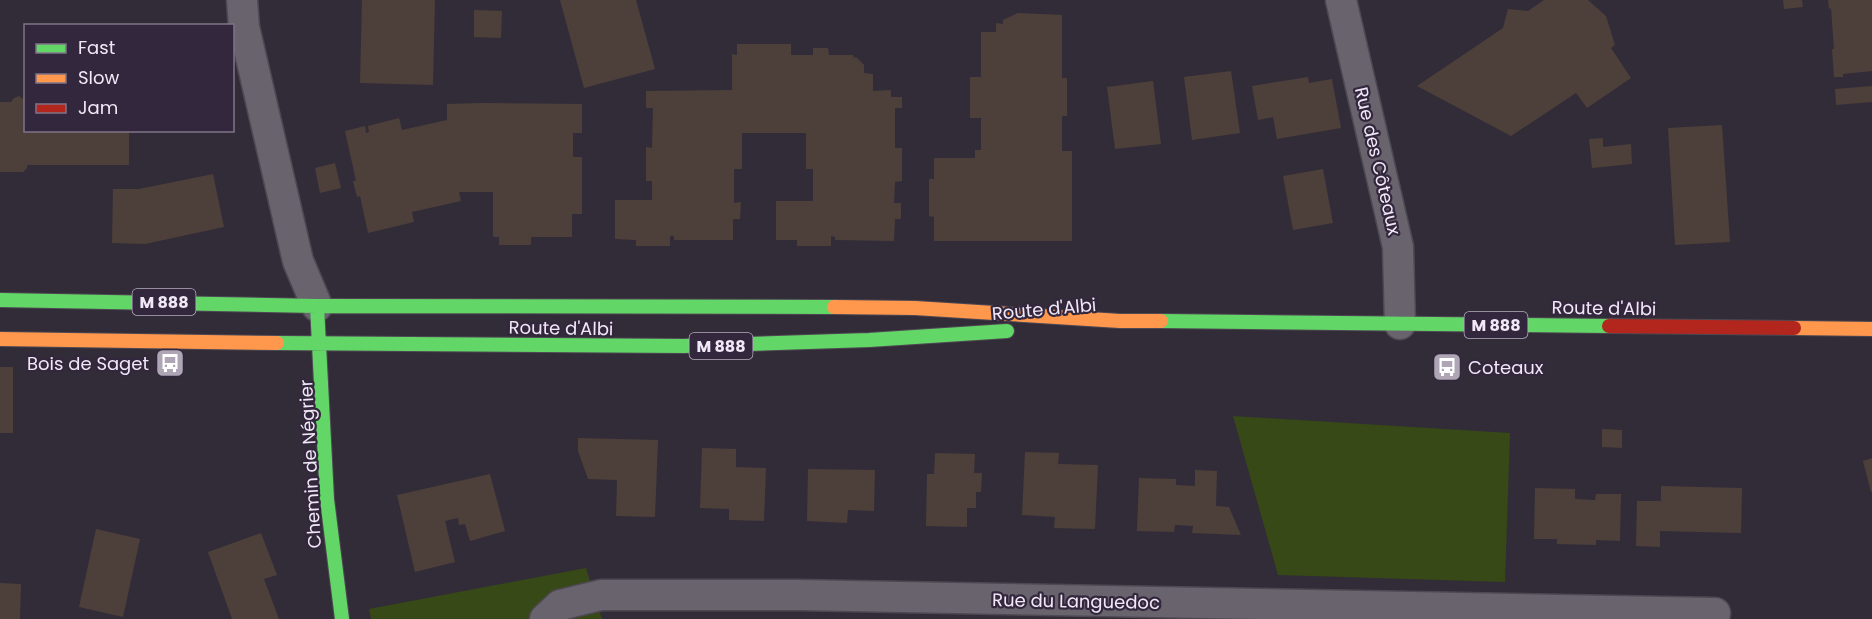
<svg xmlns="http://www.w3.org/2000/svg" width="1872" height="619" viewBox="0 0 1872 619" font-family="Poppins,sans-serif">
<rect width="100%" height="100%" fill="#322c38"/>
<path fill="#364917" d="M1233,416L1510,433L1505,582L1278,575Z
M586,568L602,619H371L369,609Z"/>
<path fill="#4d403a" d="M362,0H435L433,85L360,83Z
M560,0H636L655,69L584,88Z
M1544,0H1588L1606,16L1615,45L1611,48L1631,78L1587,108L1576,93L1511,136L1417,86L1503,28L1508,9L1528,11Z
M1783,0H1802L1803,7L1784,9Z
M1828,0H1872V71L1843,74V77H1834L1832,49H1834L1831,8L1829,9Z
M474,10L502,11L501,38L474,37Z
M1018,13L1062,15V78H1067V116H1062V151H1072V241H934V217L929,216V179H934V158H975V150H981V118H970V77H981V32H996V23L1003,24V20Z
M737,44H791V55H813V48H828L829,55H853L854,58L856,57L864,65V73L873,74V91L891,90V97H902V108H895V148H902V181L895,182L894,203H901V219H895L894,241L835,240V237L831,236V246H797V240H776V201H813V169H806V133H742V169H734V203L741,202L740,219H733V240H674V236H670V246H636V240L615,239V200H652V181H646V147L652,148L653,108H646V91L732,90V54L737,55Z
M1231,71L1240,133L1192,140L1184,77Z
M1308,77L1309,83L1332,79L1341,128L1277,139L1273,117L1258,120L1252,86Z
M1153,81L1161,144L1115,149L1107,87Z
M1872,86V102L1836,105L1835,89Z
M19,96L26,101V130H129V165H27V168L23,172H0V102H11L14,98Z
M481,103L582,104V133H573V157H582V214H572V237H531V245H499V237H493V192H459L461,201L412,212L414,222L368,233L360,196L357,197L353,181H356L345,131L365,126L366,133L369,132L368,126L399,118L402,130L447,120V104Z
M1722,125L1730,242L1675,245L1668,128Z
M1603,138V147L1631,144L1632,164L1592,168L1589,139Z
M335,163L341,188L320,193L315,168Z
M1323,169L1333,223L1293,230L1283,176Z
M213,174L224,227L145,244L112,243L113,189H139Z
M0,367H13V433H0Z
M1602,429L1622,430V448L1602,447Z
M578,438L658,440L655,517L616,516L617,480L588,479L578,451Z
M702,448L736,449V467L766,468L764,521L729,520V509L700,508Z
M1025,452L1059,453L1058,464L1098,465L1095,529L1054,528L1055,517L1022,515Z
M935,453L975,454L974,473H982L981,492H976V508H967V527L926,526L927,474H934Z
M1872,458V492H1871L1863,461Z
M808,469L875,470L874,511L848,510L847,523L807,521Z
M1195,470L1217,471L1216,506L1229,507L1241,535L1192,533L1193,526L1175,525L1174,532L1137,531L1139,478L1176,479V485L1195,486Z
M490,474L505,531L470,541L465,524L459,525L458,518L445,521L455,562L415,572L397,495Z
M1661,486L1742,488L1741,533L1660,531V547L1636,546L1637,501H1661Z
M1535,488L1575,489V499L1595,500L1596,494H1621L1620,541L1596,540V545L1557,544V539H1534Z
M96,529L140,539L123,617L79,607Z
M261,533L277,575L264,579L279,619H232L208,552Z
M0,583L21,584L20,619H0Z"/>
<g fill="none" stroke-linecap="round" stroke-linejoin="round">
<g stroke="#4e4852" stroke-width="33">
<path id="street" d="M242,0L244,27L298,261L317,306
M1341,0L1398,247L1400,324
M545,619L560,605L601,595H798L1715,613L1714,619"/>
</g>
<g stroke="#4e4852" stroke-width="16">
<path id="fast" d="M0,300L317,306L834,307
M317,306L327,499L342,619
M1161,321L1609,326
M277,343L684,346L869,340L1007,331"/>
</g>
<g stroke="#4e4852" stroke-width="16">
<path id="slow" d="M834,307L915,308L1120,321H1161
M1794,328L1872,329
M0,339L277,343"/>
</g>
<g stroke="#4e4852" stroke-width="16">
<path id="jam" d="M1609,326L1794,328"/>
</g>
<use href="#street" stroke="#69636e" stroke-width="30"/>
<use href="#fast" stroke="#63d668" stroke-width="14"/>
<use href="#slow" stroke="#ff974d" stroke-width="14"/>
<use href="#jam" stroke="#b3261e" stroke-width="14"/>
</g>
<defs>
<g id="bus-square" transform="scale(1.5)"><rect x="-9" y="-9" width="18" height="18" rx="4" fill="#aea6b4" stroke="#33273d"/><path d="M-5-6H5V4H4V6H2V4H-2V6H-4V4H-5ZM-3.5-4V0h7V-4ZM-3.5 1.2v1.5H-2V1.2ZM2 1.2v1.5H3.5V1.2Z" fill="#fff"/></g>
</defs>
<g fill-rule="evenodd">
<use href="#bus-square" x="170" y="363"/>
<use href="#bus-square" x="1447" y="367"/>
</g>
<g text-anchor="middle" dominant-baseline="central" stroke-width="4.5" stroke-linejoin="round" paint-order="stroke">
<g fill="#33273d" stroke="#b7aebe" stroke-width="1.5">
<rect x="132.5" y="289" width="63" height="26" rx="4.5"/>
<rect x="1464.5" y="312" width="63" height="26" rx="4.5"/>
<rect x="689.5" y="333" width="63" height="26" rx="4.5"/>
</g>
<g font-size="16" font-weight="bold" fill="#f0e8f6">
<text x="164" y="302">M 888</text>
<text x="1496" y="325">M 888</text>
<text x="721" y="346">M 888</text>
</g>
<g font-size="18" fill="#f0e8f6" stroke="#33273d">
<text transform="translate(1378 161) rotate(77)">Rue des Côteaux</text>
<text transform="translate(1604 308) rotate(1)">Route d'Albi</text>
<text transform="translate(1044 309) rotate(-5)">Route d'Albi</text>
<text transform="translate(561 328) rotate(1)">Route d'Albi</text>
<text transform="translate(310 464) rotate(-93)">Chemin de Négrier</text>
<text transform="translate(1076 601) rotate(1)">Rue du Languedoc</text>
</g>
<g font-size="18" fill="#f0e8f6" stroke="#33273d" text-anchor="end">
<text x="149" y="363">Bois de Saget</text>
<text x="1468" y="367" text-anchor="start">Coteaux</text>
</g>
</g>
<rect x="24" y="24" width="210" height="108" fill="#33273d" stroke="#7f7487" stroke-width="1.5"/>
<rect x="36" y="44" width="30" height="9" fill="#63d668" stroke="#7f7487" stroke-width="1.5"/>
<text x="78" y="54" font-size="18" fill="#f0e8f6">Fast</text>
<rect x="36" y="74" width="30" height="9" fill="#ff974d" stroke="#7f7487" stroke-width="1.5"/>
<text x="78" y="84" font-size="18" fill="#f0e8f6">Slow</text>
<rect x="36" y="104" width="30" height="9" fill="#b3261e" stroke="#7f7487" stroke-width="1.5"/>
<text x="78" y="114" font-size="18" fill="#f0e8f6">Jam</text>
</svg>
